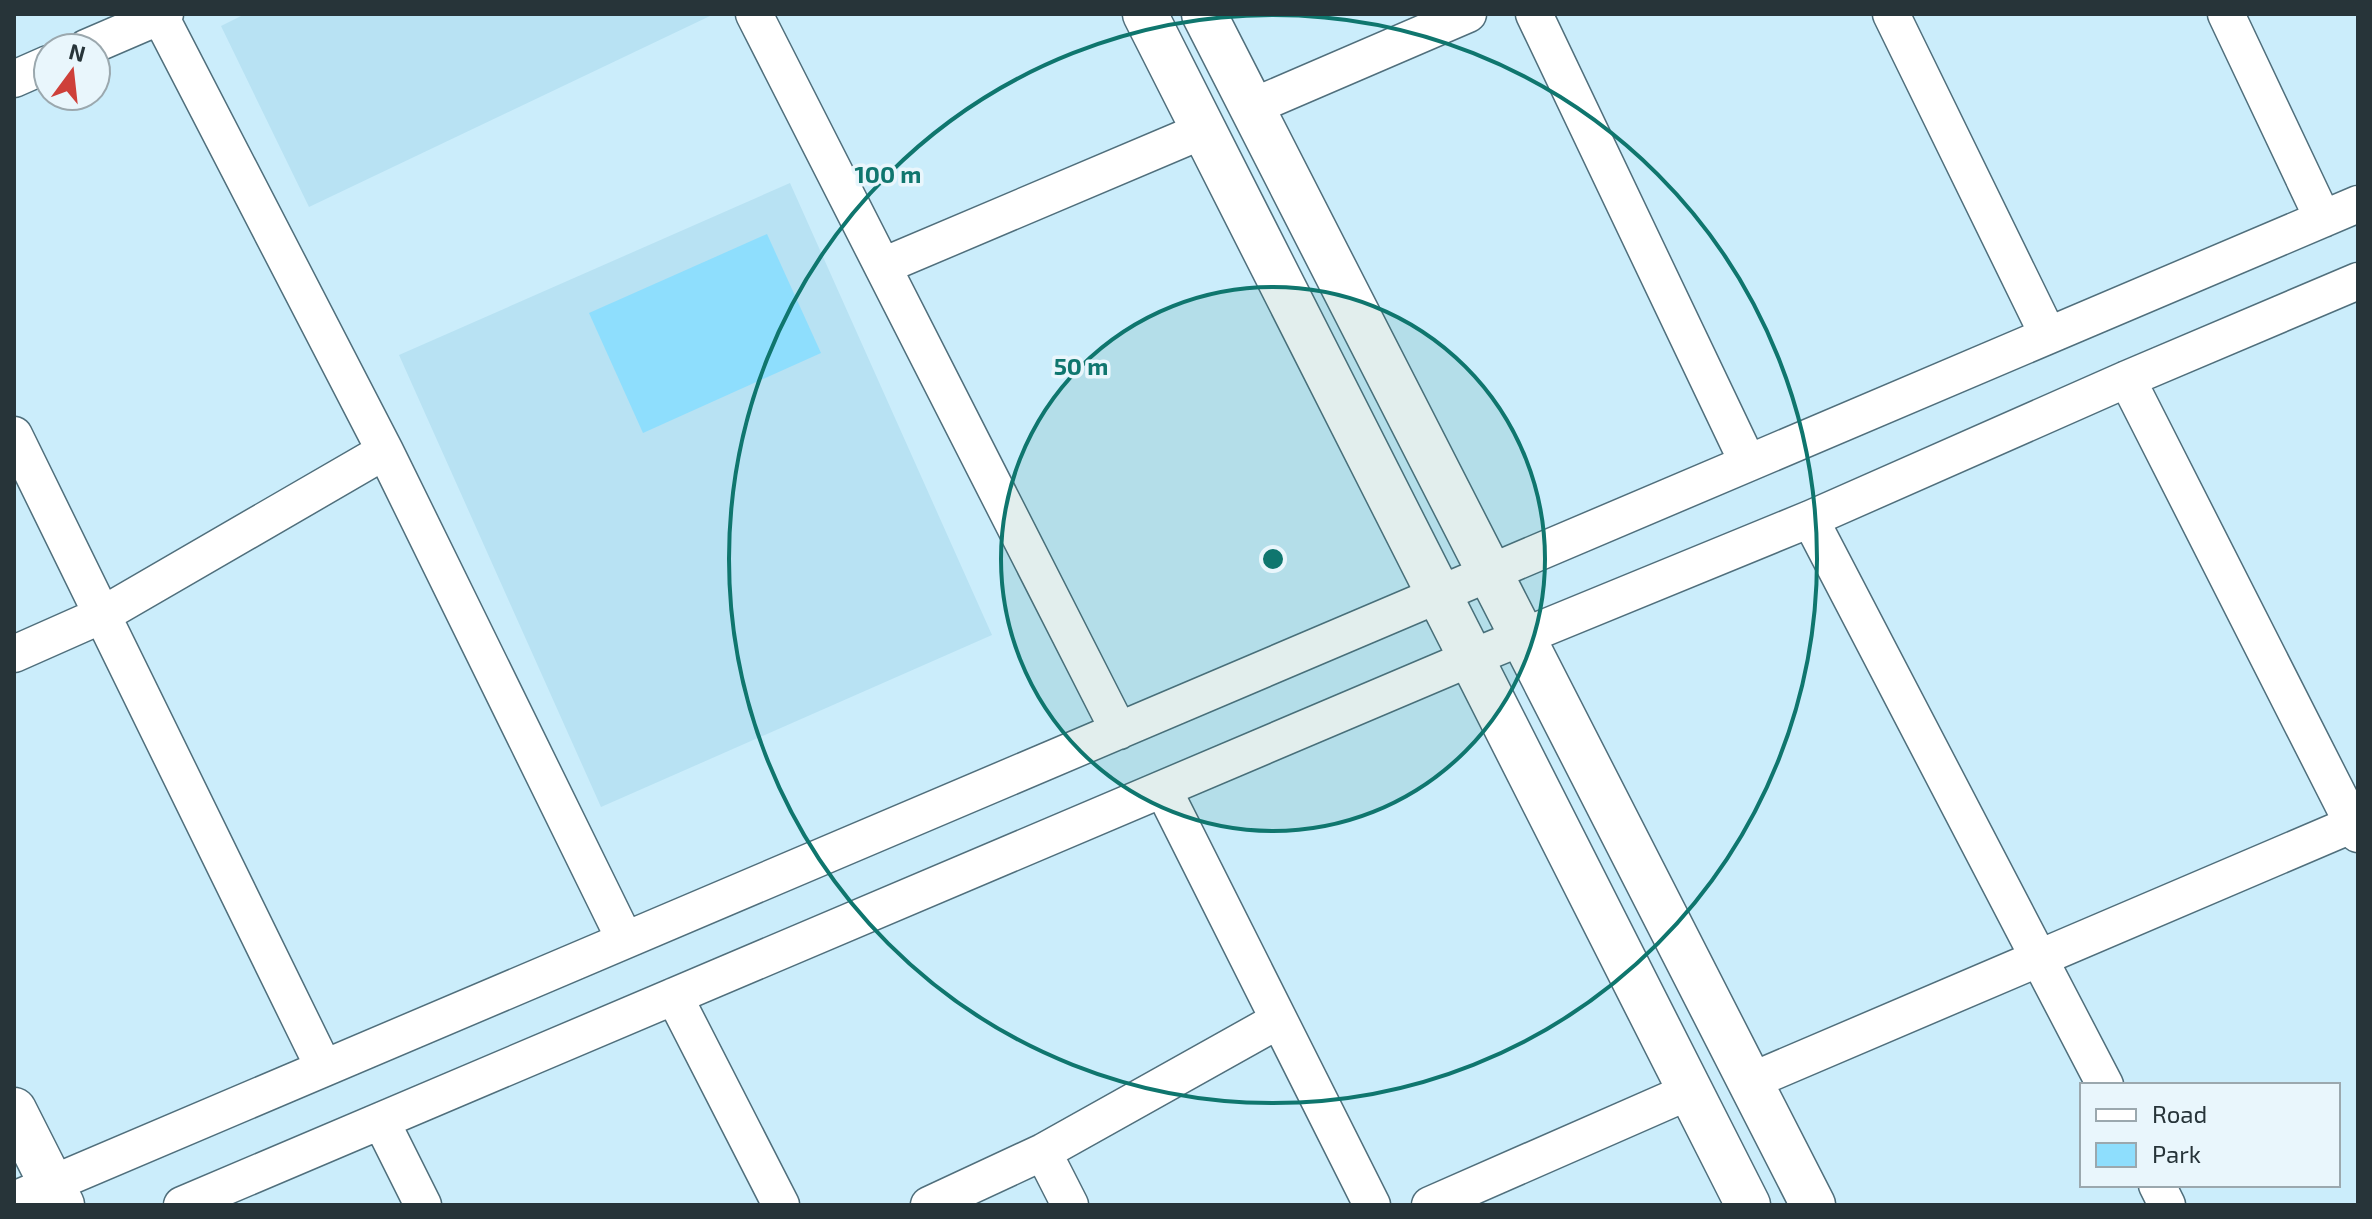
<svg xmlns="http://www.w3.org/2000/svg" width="2372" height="1219" viewBox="0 0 2372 1219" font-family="'Exo 2',sans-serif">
<rect width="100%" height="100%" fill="#cbedfb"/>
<path fill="#b8e2f3" d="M245,14H709L710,16L309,207L221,26Z
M790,183L992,635L601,807L399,355Z"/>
<path fill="#8edefd" d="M767,234L821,353L643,433L589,313Z"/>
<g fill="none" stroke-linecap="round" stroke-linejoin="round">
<g stroke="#506f7c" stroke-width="39">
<path id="street" d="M754,14L1119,731
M1534,14L1748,463
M1891,14L2048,335
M2226,14L2323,219
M160,16L385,451L625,940
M86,48L165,14
M14,79L48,64
M1252,107L1468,14
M883,266L1204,130
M2127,379L2358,834
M14,435L324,1068
M1810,519L2105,1085
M14,654L102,615L385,451
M1163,789L1372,1205
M674,996L781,1205
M1749,1082L2358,822
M381,1121L423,1205
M1043,1152L1070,1205
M2157,1185L2167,1205
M14,1200L2358,204
M182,1205L1471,658L1810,519L2127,379L2358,281
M929,1205L1043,1152L1279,1020
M1430,1205L1690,1091"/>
</g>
<g stroke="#506f7c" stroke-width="47">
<path id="secondary" d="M1145,14L1748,1205
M1204,14L1813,1205
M14,1110L62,1205"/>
</g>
<use href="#street" stroke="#fff" stroke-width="36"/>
<use href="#secondary" stroke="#fff" stroke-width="44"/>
</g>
<circle cx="1273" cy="559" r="272" fill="#0f766e" fill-opacity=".12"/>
<g fill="none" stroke="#0f766e" stroke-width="4">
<circle cx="1273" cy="559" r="272"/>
<circle cx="1273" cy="559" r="544"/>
</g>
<circle cx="1273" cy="559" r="12" fill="#0f766e" stroke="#e9f6fc" stroke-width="4"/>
<g font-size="24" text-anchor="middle" font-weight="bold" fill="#0f766e" stroke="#e9f6fc" stroke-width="7" stroke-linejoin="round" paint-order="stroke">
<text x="888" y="183">100 m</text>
<text x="1081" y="375">50 m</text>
</g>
<rect width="2372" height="1219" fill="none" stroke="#273439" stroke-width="32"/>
<rect x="2080" y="1083" width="260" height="104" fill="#e9f6fc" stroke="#9ba8ae" stroke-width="2"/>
<rect x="2096" y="1109" width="40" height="12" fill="#ffffff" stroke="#9ba8ae" stroke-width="2"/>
<text x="2152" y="1123" font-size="24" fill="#273439">Road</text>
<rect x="2096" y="1143" width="40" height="24" fill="#8edefd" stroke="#9ba8ae" stroke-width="2"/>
<text x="2152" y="1163" font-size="24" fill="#273439">Park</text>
<g transform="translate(72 72) rotate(15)"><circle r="38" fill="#e9f6fc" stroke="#9ba8ae" stroke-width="2"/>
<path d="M0-6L14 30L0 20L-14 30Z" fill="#ce403a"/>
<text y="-12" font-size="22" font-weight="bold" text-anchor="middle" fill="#273439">N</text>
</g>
</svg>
